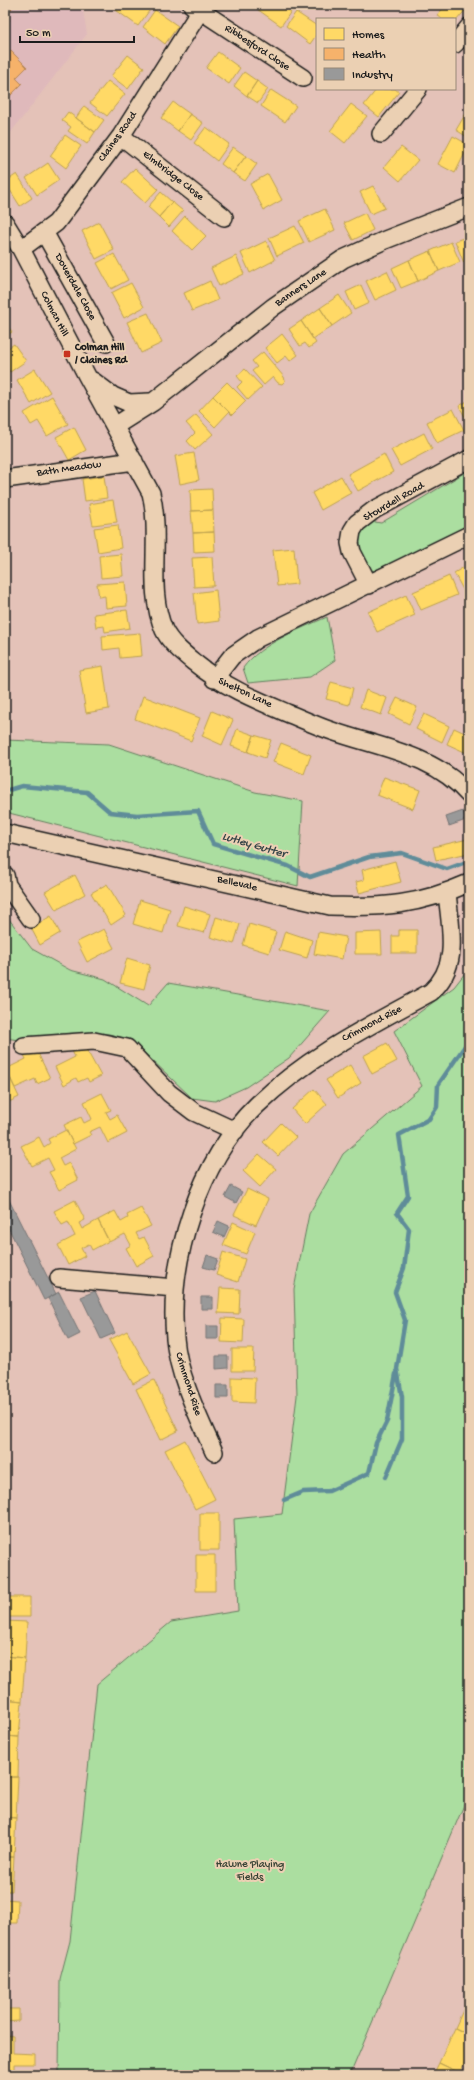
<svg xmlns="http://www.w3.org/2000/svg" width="474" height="2080" viewBox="0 0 474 2080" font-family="'Gochi Hand',sans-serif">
<rect width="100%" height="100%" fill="#e4c2b8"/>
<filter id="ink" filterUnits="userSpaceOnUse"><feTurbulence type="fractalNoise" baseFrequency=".025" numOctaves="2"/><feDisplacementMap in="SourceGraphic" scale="8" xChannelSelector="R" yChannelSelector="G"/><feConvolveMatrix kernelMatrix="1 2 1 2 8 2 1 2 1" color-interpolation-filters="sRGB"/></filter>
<g filter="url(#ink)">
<path fill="#dfb9bb" d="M5,5H82L87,34L5,140Z"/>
<path fill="#abdea0" stroke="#647d5e" d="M469,470V524L444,540L371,572L361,559L359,534L369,521L381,523Z
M327,617L335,660L310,677L248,683L243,668C260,644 300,629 327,617Z
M5,740L109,744L255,792L303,801L298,886L5,812Z
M5,914L32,949L70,970L105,979L148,1006L168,983L330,1011L289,1058L246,1087L215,1101L192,1098L131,1040L109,1034H89L19,1040L5,1038Z
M469,968V1793L350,2075H59L60,1979L70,1941L97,1684L171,1622L238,1611L234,1519L282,1514L297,1396L294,1289L309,1214L343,1154L422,1086L394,1031L454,987Z"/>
<path fill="#ffd966" stroke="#bba050" d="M116,5H149L152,7L138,26L113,8Z
M260,5H285L292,10L281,26L257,9Z
M446,5H469V6L455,22V19H442L437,15Z
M155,10L178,26L165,44L143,27Z
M296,12L317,26V34L310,44L286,26Z
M218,52L240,68L229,84L206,68Z
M128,55L144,67L128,89L111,76Z
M244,72L257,81L247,96L234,86Z
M108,81L125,94L107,116L90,103Z
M257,81L268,89L258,103L247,96Z
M377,89H395L399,92L379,117L364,105Z
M271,90L296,106L285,122L261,106Z
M173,102L190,114L178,131L161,118Z
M351,104L367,116L345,143L330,131Z
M84,106L104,120L95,132L76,118Z
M469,108V138L456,130Z
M68,112L95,132L87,144L68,131L71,127L62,120Z
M190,114L203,123L191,140L178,131Z
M206,127L229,144L217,161L194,143Z
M65,135L81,146L66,168L50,156Z
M453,136L469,145L455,173L438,164Z
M233,147L246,156L233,173L221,164Z
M401,147L418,160L400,181L384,167Z
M246,156L257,164L245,181L233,173Z
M48,163L59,180L37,195L26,178Z
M135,168L158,189L145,203L122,182Z
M17,174L32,198L20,206L5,182Z
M268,174L282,200L264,210L250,184Z
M373,186L385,208L371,214L360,192Z
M161,192L172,202L159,217L148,207Z
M172,202L183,211L169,227L159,217Z
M325,209L335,230L309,242L299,221Z
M365,213L373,230L353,240L344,223Z
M185,216L206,236L192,250L172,231Z
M99,222L114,250L96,259L82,231Z
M295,226L304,243L277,256L269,238Z
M469,236V261L464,263L455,241Z
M266,241L275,260L250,273L241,253Z
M451,242L460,262L439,271L430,251Z
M430,251L439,271L418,281L409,260Z
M114,254L128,280L111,289L97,263Z
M236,256L244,274L219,286L211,268Z
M409,260L418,281L401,288L392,268Z
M387,271L396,290L375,300L366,281Z
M210,281L218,300L192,311L184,293Z
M131,283L144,307L124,318L111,293Z
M361,285L369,303L354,310L346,292Z
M339,295L351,313L332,326L320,308Z
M320,308L332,326L313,339L301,321Z
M148,313L162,343L141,353L127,322Z
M301,321L316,343L309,348L305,343L300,346L289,329Z
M7,325L12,332L5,337V326Z
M282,334L298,355L290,361L286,356L277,363L265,348Z
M14,344L26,361L10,372L5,364V350Z
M263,352L284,377L285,381L282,384L278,383L273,377L264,385L252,371L257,367L252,361Z
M35,369L50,392L31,404L17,380Z
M245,369L262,387L248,400L237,387L242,382L237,376Z
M227,382L246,401L232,415L213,396Z
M52,396L68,424L47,436L38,421L31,425L24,413Z
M213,396L229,412L215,427L199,411Z
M469,400V424L459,406Z
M453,409L464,430L437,443L427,422Z
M196,415L213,434L195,450L187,441L195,433L186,423Z
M74,427L86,450L69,460L56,437Z
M424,433L432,449L400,466L391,450Z
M194,453L199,480L180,484L175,456Z
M384,454L393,472L358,491L348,474Z
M104,476L107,498L85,501L82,479Z
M341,476L351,493L321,510L312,493Z
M212,489L213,510L191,511L190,490Z
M113,500L117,522L93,525L89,504Z
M213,510L214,532L193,533L191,511Z
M118,525L121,548L98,552L94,528Z
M214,532L215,551L194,552L193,533Z
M294,548L297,584L277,586L273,550Z
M121,554L123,576L101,578L99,556Z
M212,557L214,586L194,587L192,558Z
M469,564V596L467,597L454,573Z
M449,576L457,595L421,610L413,592Z
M125,582L127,606L106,608L105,596L99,597L97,584Z
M216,590L219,621L197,624L194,593Z
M406,595L415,615L377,632L368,612Z
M127,610L130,628L105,632L104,626L96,627L94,614Z
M140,633L142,656L120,658L119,648L103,650L102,636Z
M103,666L109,709L86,713L79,670Z
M331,682L353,688L349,705L326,699Z
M366,690L387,698L381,715L360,707Z
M143,696L200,718L191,741L135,719Z
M397,698L417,707L409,724L389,714Z
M212,711L233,720L222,745L202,736Z
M424,714L449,726L442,742L416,729Z
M454,728L469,735V754L447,744Z
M237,729L254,735L248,752L231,746Z
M254,735L271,740L265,758L248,752Z
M281,743L311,755L304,774L273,762Z
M384,777L420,790L413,809L377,795Z
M468,839L469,853L436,860L433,847Z
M395,861L401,882L359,893L356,882L364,880L362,870Z
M75,875L85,894L56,910L45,892Z
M107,884L126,915L111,925L91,893Z
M140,900L170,909L163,933L133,924Z
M184,906L210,914L204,933L178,926Z
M51,916L60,933L40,945L31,928Z
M216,917L240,924L234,944L210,937Z
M249,924L276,932L269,953L243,945Z
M104,929L114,948L87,962L77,942Z
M399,930H417V953H392V936H399Z
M285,931L312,940L307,958L279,950Z
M318,932L346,937L342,959L314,954Z
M381,932L382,954H355V933Z
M127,958L150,965L144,989L120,983Z
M387,1043L397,1061L372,1074L363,1056Z
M84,1045L101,1076L89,1082L87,1078L78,1082L76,1078L64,1085L55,1067L75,1057L72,1051Z
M35,1047L50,1078L37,1084L35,1079L15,1088L6,1069L26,1059L23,1053Z
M350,1065L361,1083L338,1098L326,1080Z
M10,1078L19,1097L5,1104V1081Z
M314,1089L327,1104L305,1124L292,1109Z
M102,1093L111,1110L106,1112L110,1119L117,1115L127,1133L108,1143L100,1127L89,1132L91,1135L73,1144L64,1125L81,1117L84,1123L92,1119L84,1102Z
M281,1123L296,1137L278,1156L263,1142Z
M66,1130L76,1149L59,1158L63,1166L69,1163L78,1180L59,1190L49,1172L54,1170L48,1158L32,1166L21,1146L39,1137L44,1147L50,1143L48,1139Z
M259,1154L276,1169L260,1187L243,1171Z
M247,1189L268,1199L256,1225L234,1215Z
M75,1200L85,1220L79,1223L82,1229L98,1220L109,1241L92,1250L89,1244L81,1248L85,1256L68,1265L58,1245L75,1236L68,1222L62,1225L54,1211Z
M141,1208L151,1226L136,1233L139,1239L144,1237L154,1256L136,1266L126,1248L131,1245L125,1234L109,1242L98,1220L115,1211L121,1222L128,1218L127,1215Z
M233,1222L255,1232L246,1254L223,1245Z
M223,1252L245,1259L238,1282L216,1275Z
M220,1288L240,1289L239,1314L218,1313Z
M222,1318L244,1319L243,1343L221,1342Z
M127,1331L151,1374L133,1384L109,1340Z
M232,1349H254L253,1371H232Z
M232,1377L255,1378L254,1403L232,1402Z
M154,1380L178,1431L160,1440L136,1389Z
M185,1440L215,1499L195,1509L165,1450Z
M200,1513H219V1550H200Z
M196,1555H215V1591H196Z
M6,1597H30V1617H6Z
M6,1621L27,1622L25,1658L5,1656Z
M5,1656L25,1658L22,1701L5,1699Z
M5,1699L22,1701L19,1737L5,1736Z
M5,1736L19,1737L18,1777H5Z
M5,1777H18L16,1818L5,1817Z
M5,1817L16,1818L14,1857H5Z
M5,1857H14L12,1891H5Z
M5,1899L18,1900L17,1923H5Z
M469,1997V2035L455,2028Z
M5,2009H19V2021L5,2022Z
M455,2028L469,2035V2053L460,2073L439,2063Z
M5,2035L13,2036V2053L35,2054V2064H14V2075H5Z
M439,2063L460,2073L459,2075H433Z"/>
<path fill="#f6b26b" stroke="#b58553" d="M5,5H15L5,15L10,20L5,25Z
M5,45L27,67L16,78L22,84L5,101Z"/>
<path fill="#999" stroke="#747474" d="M463,811L466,820L449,826L446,817Z
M231,1186L242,1192L236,1203L225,1197Z
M8,1198L56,1294L44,1300L5,1221V1200Z
M218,1221L229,1226L224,1237L213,1232Z
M207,1255L218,1259L214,1270L203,1267Z
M95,1291L115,1333L101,1339L81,1297Z
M59,1292L80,1334L68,1340L48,1298Z
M201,1297H213V1309H201Z
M206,1326H218V1339H206Z
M216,1356H228V1368L216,1369Z
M216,1385H228V1398H216Z"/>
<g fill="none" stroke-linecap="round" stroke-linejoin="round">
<path stroke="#5f8c99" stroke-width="4.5" d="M5,791L22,786L87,792L110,812L137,815L198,811L213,844L288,866L310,877L369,857L402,853L447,869L469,861
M386,1477L402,1439V1397L397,1369L405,1320L395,1292L404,1268L409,1229L397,1213L408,1196L399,1135L429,1119L437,1107L438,1085L469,1040
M284,1500L303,1492L329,1491L369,1473L376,1443L387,1421L396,1374"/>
<g stroke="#1c1c1c" stroke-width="20">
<path id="minor" d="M192,5L303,78
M455,44L469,27
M381,134L418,89
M121,136L224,217
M5,223L21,249L87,376L151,493C162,538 146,589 164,630C170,643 184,654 195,663C223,686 254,699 287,713C302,719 317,726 332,731C380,748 434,754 469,795
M44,232L106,343
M21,249L56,223L121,136L200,11
M93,381L113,396L129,403L150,402
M115,426L153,402L273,307L343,259L385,240L469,207
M5,479L134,461
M369,585L352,552L350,543L352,531L357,523L374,510L469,459
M214,679L232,656L258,638L469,535
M5,833L330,906C384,908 419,905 469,883
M5,875L7,885L31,919
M24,1046L94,1041L127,1048L169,1093L194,1112L235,1131
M59,1278L175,1288
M214,1452C199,1418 178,1376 175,1338C168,1259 199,1161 257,1105C308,1056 369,1026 431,992C461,964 450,929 447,892"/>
</g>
<use href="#minor" stroke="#ebd0b3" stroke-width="17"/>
</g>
</g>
<rect fill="#c8321e" stroke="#ebd0b3" stroke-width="1.5" x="63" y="350" width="8" height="8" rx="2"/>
<g text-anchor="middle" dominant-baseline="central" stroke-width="4" stroke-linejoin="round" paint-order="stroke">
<g font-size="11" fill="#1c1c1c" stroke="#ebd0b3">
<text transform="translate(257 48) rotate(33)">Ribbesford Close</text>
<text transform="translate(118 137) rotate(-55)">Claines Road</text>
<text transform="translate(173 176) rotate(38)">Elmbridge Close</text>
<text transform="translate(75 287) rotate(61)">Doverdale Close</text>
<text transform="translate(301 288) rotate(-34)">Banners Lane</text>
<text transform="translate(54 314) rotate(63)">Colman Hill</text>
<text transform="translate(69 469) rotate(-8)">Bath Meadow</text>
<text transform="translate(394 502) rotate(-30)">Stourdell Road</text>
<text transform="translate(245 693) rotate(25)">Shelton Lane</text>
<text transform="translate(237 884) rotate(13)">Bellevale</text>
<text transform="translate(372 1024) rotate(-28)">Crimmond Rise</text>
<text transform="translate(188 1384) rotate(72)">Crimmond Rise</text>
</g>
<g font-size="11" font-weight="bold" fill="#1c1c1c" stroke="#ebd0b3" text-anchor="start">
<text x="75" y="348">Colman Hill<tspan x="75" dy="13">/ Claines Rd</tspan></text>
</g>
<g font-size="11" fill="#394336" stroke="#ebd0b3">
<text x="250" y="1865">Hawne Playing<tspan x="250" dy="13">Fields</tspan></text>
</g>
<g font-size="12" font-style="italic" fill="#324146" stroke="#ebd0b3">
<text transform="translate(254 846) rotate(16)">Lutley Gutter</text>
</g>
</g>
<rect width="474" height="2080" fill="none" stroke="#ebd0b3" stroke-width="20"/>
<rect x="10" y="10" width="454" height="2060" fill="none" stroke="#1c1c1c" stroke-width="1.5" filter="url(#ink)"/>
<rect x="316" y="18" width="140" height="72" fill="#ebd0b3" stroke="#988877"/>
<rect x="324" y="28" width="20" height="12" fill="#ffd966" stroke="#988877"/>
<text x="352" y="38" font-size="12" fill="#1c1c1c">Homes</text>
<rect x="324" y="48" width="20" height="12" fill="#f6b26b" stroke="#988877"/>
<text x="352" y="58" font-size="12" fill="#1c1c1c">Health</text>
<rect x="324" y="68" width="20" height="12" fill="#999999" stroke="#988877"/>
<text x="352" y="78" font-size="12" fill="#1c1c1c">Industry</text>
<path d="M20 36v6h114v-6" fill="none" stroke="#1c1c1c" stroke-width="2"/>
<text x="26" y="36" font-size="12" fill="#1c1c1c" stroke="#ebd0b3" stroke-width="3" paint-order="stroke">50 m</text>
</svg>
